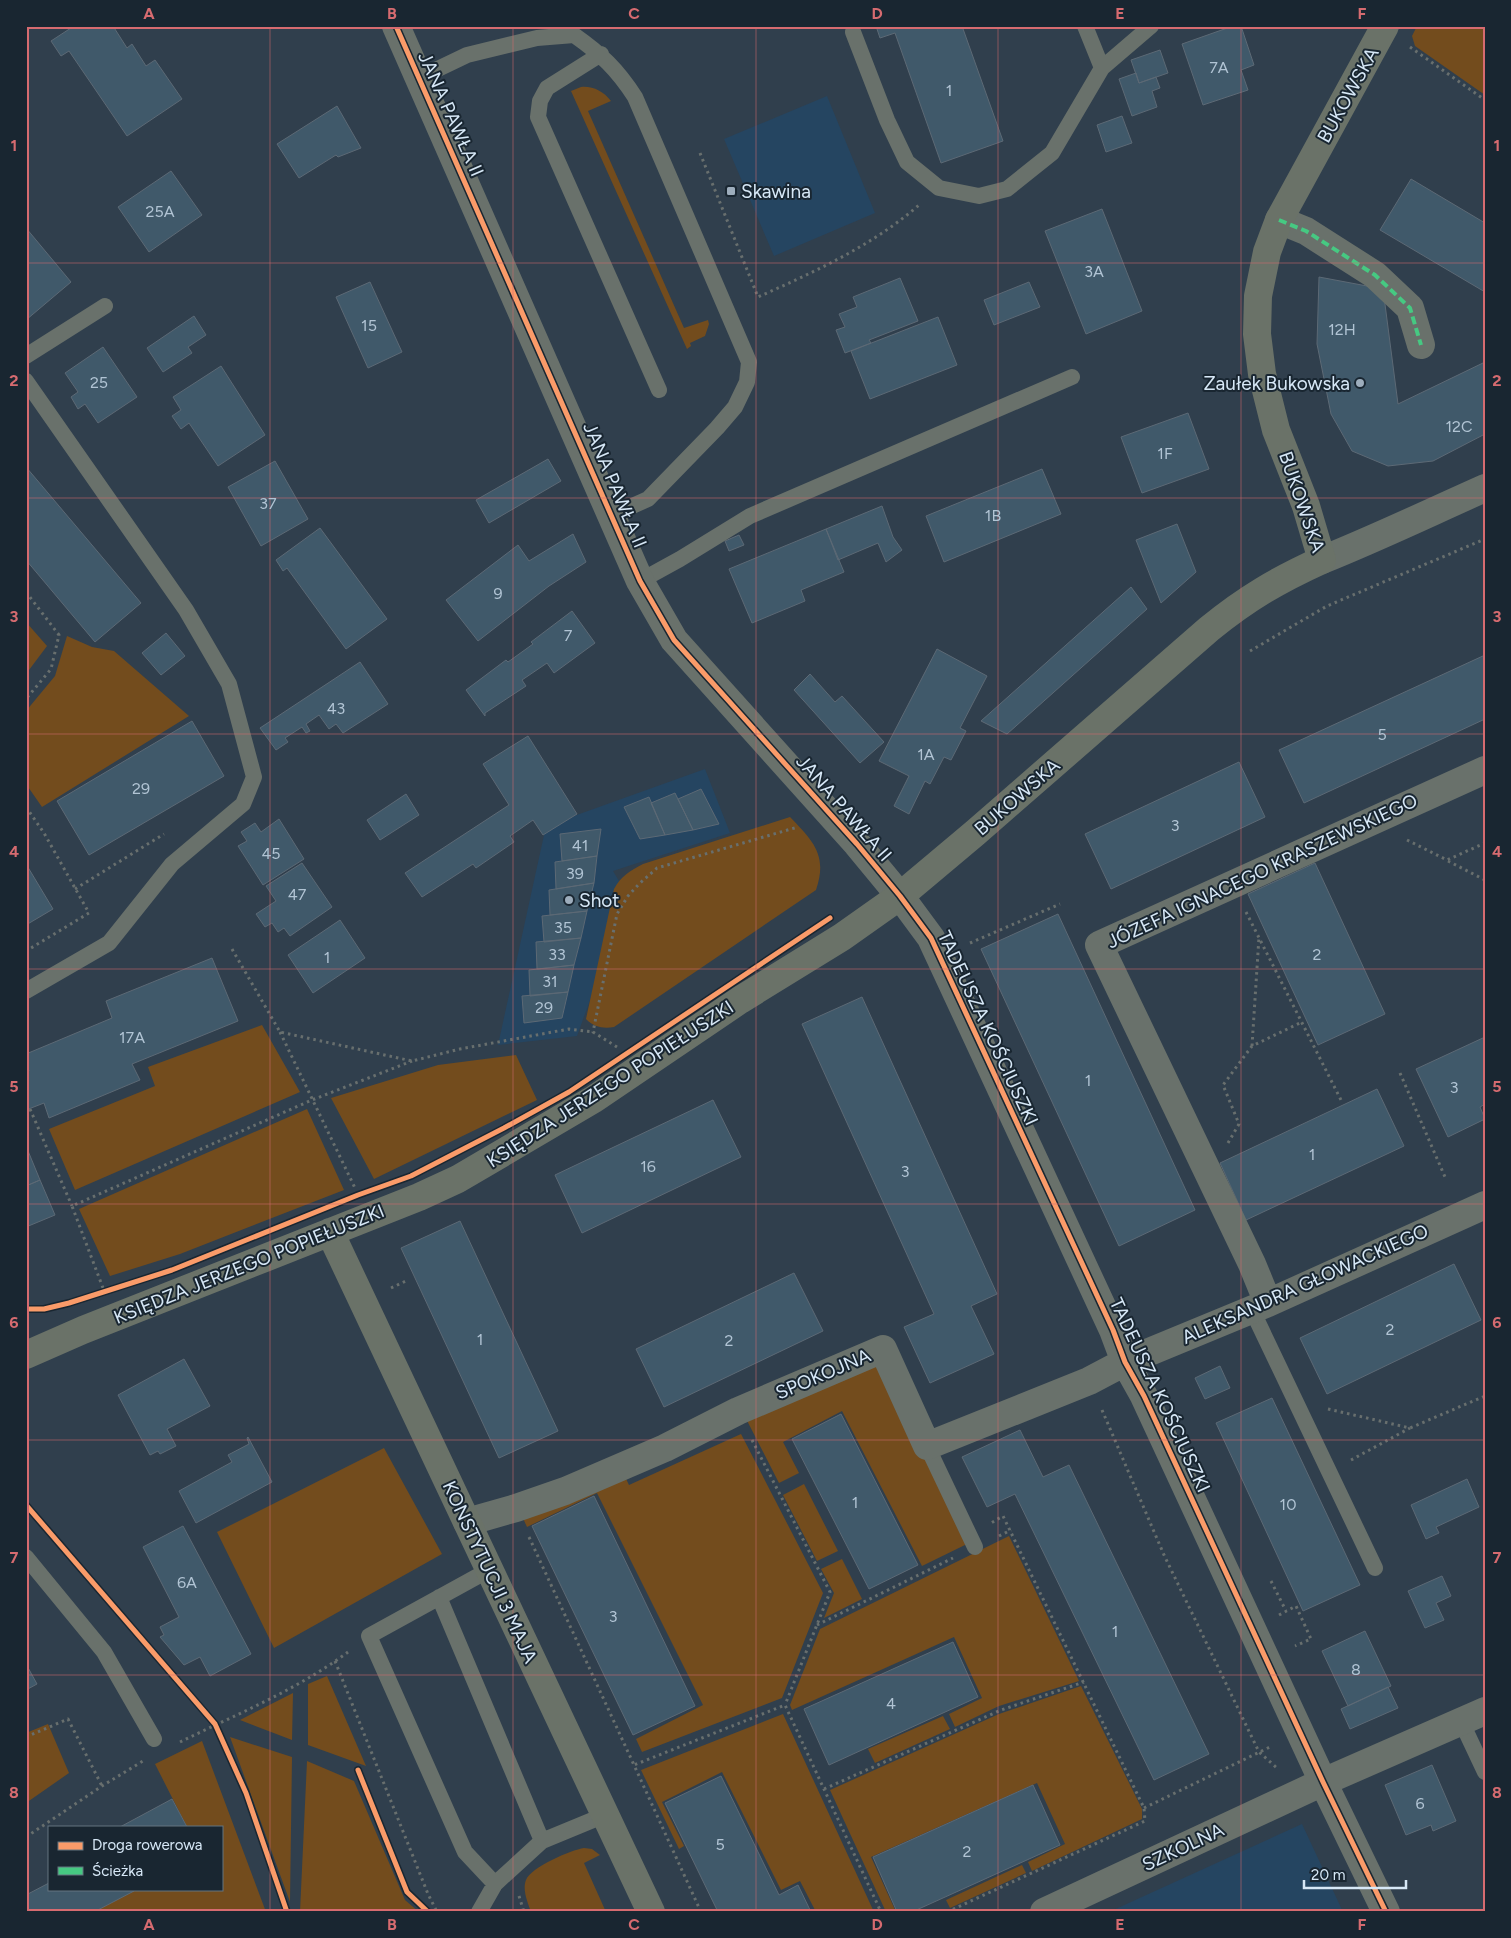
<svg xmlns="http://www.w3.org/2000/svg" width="1511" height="1938" viewBox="0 0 1511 1938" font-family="Figtree,sans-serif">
<rect width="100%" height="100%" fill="#303f4d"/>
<path fill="#254561" d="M827,96L875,213L774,256L724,139Z
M705,769L730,833L613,871L628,896L577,1036L498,1045L546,826Z
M1302,1824L1343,1912H1109Z"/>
<path fill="#734c1d" d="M1417,26H1485V95L1415,46L1412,36Z
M581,87C593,86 603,91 611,101L588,111L684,328L708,320L709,324L705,336L690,343L691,346L687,349L571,91Z
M26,622L47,646L26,674Z
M67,636L92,647L114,651L189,716L42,807L26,784V711L55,676Z
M790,817C813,841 828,855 816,890L614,1027C603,1029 594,1027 586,1019L614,889C621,876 630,871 643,864Z
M262,1025L300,1092L75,1190L49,1129L155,1086L148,1067Z
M516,1055L537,1100L374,1179L331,1098L438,1065Z
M307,1109L344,1190L180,1254L110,1276L79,1209Z
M873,1344L967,1544L922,1566L842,1411L783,1442L799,1473L779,1483L738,1403Z
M741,1434L823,1593L782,1698L642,1752L636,1739L703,1705L597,1493L527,1527L522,1516L617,1460L629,1485Z
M384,1448L442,1554L274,1648L217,1532Z
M804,1484L838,1551L817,1561L783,1495Z
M1009,1536L1079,1681L999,1706L955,1727L949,1714L982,1698L954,1637L792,1710L790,1705L820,1629Z
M842,1559L862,1599L824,1618L834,1593L821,1569Z
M327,1676L366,1766L308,1745V1684Z
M1081,1686L1142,1809V1819L1032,1871L1028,1862L1065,1844L1037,1783L871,1857L896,1912H886L830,1790L999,1714Z
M293,1693L292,1740L240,1720Z
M783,1714L874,1912H816L800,1881L781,1890L722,1772L662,1802L684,1846L679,1849L641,1770Z
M943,1716L950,1729L875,1763L868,1749Z
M48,1724L69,1773L26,1803V1733Z
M230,1737L292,1757L290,1902Z
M202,1741L266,1912H94L133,1889H221V1827H187L155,1764Z
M307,1761L354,1781L405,1900L419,1912H300Z
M584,1848L592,1849L600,1855L584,1863L606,1912H531C528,1903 522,1890 526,1880C531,1867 571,1850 584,1848Z
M1022,1865L1026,1873L950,1908L946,1900Z"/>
<path fill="#40596a" stroke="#5c6975" d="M74,26H113L127,48L132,44L146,66L155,60L182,99L127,136L69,51L61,56L51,41Z
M876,26H962L1003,141L941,163L895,33L880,38Z
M1233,26H1241L1254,65L1241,70L1248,90L1203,105L1182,44Z
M1160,50L1168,73L1139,83L1131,60Z
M1136,73L1139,83L1156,77L1160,88L1152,91L1157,107L1132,116L1119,79Z
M337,106L361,148L338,157L336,155L299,178L277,144Z
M1122,116L1132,143L1106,152L1097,125Z
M171,171L202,215L149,252L118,207Z
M1411,179L1485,223V292L1380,230Z
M1102,209L1142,311L1086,334L1045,231Z
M26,228L71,282L26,320Z
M1319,277L1383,289L1398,404L1485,362V434L1433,461L1388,466L1352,451L1331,414L1317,344Z
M900,278L918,321L869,340L871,343L845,353L836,330L845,327L839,314L857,307L853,297Z
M370,282L402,352L368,368L336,297Z
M1029,282L1040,307L994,325L984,300Z
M194,316L206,335L188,347L192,353L163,372L147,348Z
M938,317L957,365L870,399L851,351Z
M103,347L137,397L98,423L85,404L78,409L71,397L78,392L65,373Z
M221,366L265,435L218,466L189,423L181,429L172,416L181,410L173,397Z
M1188,413L1209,469L1142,493L1121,437Z
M548,459L561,481L489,523L476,500Z
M275,461L308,519L261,546L228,487Z
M26,467L141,603L95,642L26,560Z
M1042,469L1061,514L944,562L926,516Z
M882,506L893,537L902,550L886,562L878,543L838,560L826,529Z
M1177,524L1196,572L1161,603L1136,540Z
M320,528L387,619L346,649L287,568L283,571L276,560Z
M826,529L844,572L801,590L805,601L752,623L729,569Z
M573,534L586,562L549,586L478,641L446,600L518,545L529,561Z
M739,535L744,545L729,551L725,541Z
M1131,587L1147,609L1007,734L981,721Z
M572,611L595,643L554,673L547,663L522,680L526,686L485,713V716L466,690L506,660L508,662L533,644L531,642Z
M166,633L185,656L161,675L142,653Z
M937,649L987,676L960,728L966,731L951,760L944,757L930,784L925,781L909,814L894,806L909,776L879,761Z
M1485,655V719L1304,803L1279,750Z
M360,662L388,704L343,733L336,724L329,729L319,715L306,724L310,731L306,733L302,727L285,738L288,742L276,750L260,728Z
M810,674L835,702L842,696L884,742L860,763L794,690Z
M192,721L224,776L89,855L57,801Z
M528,736L577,814L543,835L533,820L510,836L514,842L476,868L473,864L422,897L405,873L509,805L483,764Z
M1239,762L1265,817L1111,889L1085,834Z
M701,789L719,824L693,830L678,799Z
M675,793L693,830L665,835L651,803Z
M406,794L419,815L380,840L367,820Z
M649,797L665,835L640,839L624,807Z
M279,819L304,859L263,885L238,846L247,841L241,832L255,823L261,832Z
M601,829L597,856L562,861L560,834Z
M597,856L594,883L556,889L555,862Z
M302,863L332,907L290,936L284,928L278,932L272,923L265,927L256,914L276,901L266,886Z
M1315,863L1385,1014L1318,1045L1248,894Z
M26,864L53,909L26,925Z
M594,883L587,911L550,915L549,890Z
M587,911L581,938L544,942L542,916Z
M1058,914L1195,1210L1119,1246L981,949Z
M340,920L365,958L313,993L288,955Z
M581,938L574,965L537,969L536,942Z
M212,958L238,1021L132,1064L140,1080L49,1118L44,1103L26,1110V1072L29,1071L26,1062V1054L112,1018L106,1001Z
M574,965L568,992L530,996L529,970Z
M568,992L562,1018L524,1023L522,996Z
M862,997L997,1294L971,1306L994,1354L930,1383L904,1327L934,1314L802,1024Z
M1485,1037V1104L1480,1107L1485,1119L1448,1137L1416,1069Z
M1377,1089L1404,1146L1246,1220L1220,1163Z
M713,1100L741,1157L582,1233L555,1175Z
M26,1146L40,1180L26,1186Z
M40,1180L55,1215L26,1227V1186Z
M460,1221L558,1431L499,1458L401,1248Z
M1454,1264L1481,1320L1327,1394L1300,1338Z
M794,1273L823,1331L664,1407L636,1349Z
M184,1359L210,1406L167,1429L176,1446L160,1454L158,1451L150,1455L118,1395Z
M1220,1366L1230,1388L1205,1399L1195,1378Z
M1272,1398L1360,1585L1303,1611L1216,1423Z
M841,1414L918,1565L869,1589L792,1439Z
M1020,1430L1043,1477L1069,1465L1209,1754L1154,1780L1015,1494L987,1507L962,1457Z
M248,1437L272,1482L196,1523L179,1491L232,1462L228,1455L249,1444L247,1438Z
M1467,1479L1479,1507L1436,1527L1439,1533L1426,1539L1411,1505Z
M594,1496L695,1706L633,1735L532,1526Z
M183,1526L251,1654L210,1676L200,1657L184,1665L160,1637L164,1635L160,1627L179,1617L143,1547Z
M1442,1576L1451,1596L1436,1603L1444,1620L1425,1628L1408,1591Z
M1365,1631L1391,1686L1348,1706L1322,1651Z
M953,1642L978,1697L829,1765L804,1709Z
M26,1664L37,1684L26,1690Z
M1388,1687L1398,1708L1350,1729L1341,1709Z
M1432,1765L1456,1821L1433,1831L1431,1825L1406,1835L1385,1785Z
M721,1776L779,1895L798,1885L811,1912H718L665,1803Z
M1033,1785L1060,1845L912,1912H897L873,1857Z
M172,1799L187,1827H120Z
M49,1883V1889H133L134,1891L94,1912H26V1895Z"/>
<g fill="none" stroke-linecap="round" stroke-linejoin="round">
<path stroke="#686f6e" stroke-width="3" stroke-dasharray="2.5 4" stroke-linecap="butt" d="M1410,47L1485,100
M700,153L758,297C814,272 872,246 919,205
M26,592L59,635L51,669L26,699
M1250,651L1327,606L1485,539
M26,807L44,833L89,913L26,951
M1407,840L1447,860L1485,843
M1448,861L1485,880
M75,889L164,834
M1246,912L1341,1100
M970,943L1060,904
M232,949L280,1032L412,1061L460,1049L569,1029L593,1032
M280,1032L355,1188
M1252,1046L1259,937
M617,1047L593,1032L617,914L628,896L639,884L657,868L798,827
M1400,1073L1445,1177
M30,1109L72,1206
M1228,1143L1239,1124L1223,1085L1252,1046L1302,1022
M103,1288L72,1206L312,1100L412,1061
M391,1288L406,1281
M1328,1409L1410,1428L1485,1396
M1102,1410L1164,1555L1259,1752L1277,1768
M752,1440L830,1592L785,1705
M1351,1460L1410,1428
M999,1536L1011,1530
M529,1537L634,1765
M1271,1581L1286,1611
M1279,1615L1296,1606L1311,1639L1295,1646
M817,1625L953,1558
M335,1661L428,1894L437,1912
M26,1737L68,1719L102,1786
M180,1742C237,1714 297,1690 348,1652
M824,1789L1001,1710L1084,1682
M1144,1808L1272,1746
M26,1837L102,1786L143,1761
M519,1896L524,1912
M701,1912L634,1765L785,1705L881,1912
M947,1912L1145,1821L1144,1808L1003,1516L991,1523"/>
<path stroke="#69716b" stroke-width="16" d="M1085,26L1102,68
M853,32L887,120L907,162L939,188L979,196L1007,189L1052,153L1102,68L1151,26
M601,54L547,88L540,101L538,117L659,390
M419,78L467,55L537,38L574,35C601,54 617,69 635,97L749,362L747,382L735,407L717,428L648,499L612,515
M26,356L105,306
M26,381L186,610L229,684L254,777L243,804L172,864L109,943L26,991
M640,581L680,559L750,516L1072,377
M1252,1310L1375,1568
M927,1446L975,1547
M26,1557L104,1652L154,1739
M489,1570L369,1636L465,1852L495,1884L542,1841L605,1815
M439,1597L542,1841
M1461,1721L1485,1772
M479,1912L495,1884"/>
<path stroke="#69716b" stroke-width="28" d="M396,26L640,581L674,640L857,844L900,896L931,938L1113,1330L1125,1362L1144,1396L1323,1782L1386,1912
M1279,220L1306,231L1375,275L1410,308L1421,345
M1322,560C1377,538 1431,512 1485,488
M1268,1303L1252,1264L1099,945L1485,770
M467,1522L516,1508L565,1491L665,1448L738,1411L883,1349L927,1446L1089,1381L1125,1362L1268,1303L1485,1205
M1044,1912L1323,1782L1485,1711"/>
<path stroke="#6a7268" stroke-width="28" d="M330,1232L651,1912
M26,1355L83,1330L419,1197L458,1179L594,1099L740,1000L842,937L900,896L975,833L1209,629C1247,598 1278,580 1322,560L1306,506L1276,430L1262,374L1257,334L1258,296L1267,252L1279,220L1385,26"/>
<path stroke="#46c982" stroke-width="4" stroke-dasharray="8 4" stroke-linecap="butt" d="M1279,220L1306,231L1375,275L1410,308L1421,345"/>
<g stroke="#192631" stroke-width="8">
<path id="cycleway" d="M396,26L640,581L674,640L857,844L900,896L931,938L1113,1330L1125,1362L1144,1396L1323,1782L1386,1912
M26,1309H44L69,1303L172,1270L358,1195L411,1176L504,1128L569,1092L830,918
M26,1505L215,1724L246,1793L287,1912
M358,1770L407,1892L428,1912"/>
</g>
<use href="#cycleway" stroke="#fa9b69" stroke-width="5"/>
</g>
<path fill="none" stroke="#d66b70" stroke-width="1" stroke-opacity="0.55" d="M270,26V1912M513,26V1912M756,26V1912M998,26V1912M1241,26V1912M26,263H1485M26,498H1485M26,734H1485M26,969H1485M26,1204H1485M26,1440H1485M26,1675H1485"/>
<g fill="#9dadbc" stroke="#192631" stroke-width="2">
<rect x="726" y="186" width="10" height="10" rx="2.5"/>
<circle cx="1360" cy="383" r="5"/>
<circle cx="569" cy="900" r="5"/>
</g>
<g text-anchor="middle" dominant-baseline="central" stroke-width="4" stroke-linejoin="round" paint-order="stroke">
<g font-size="16" fill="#b1c4d4">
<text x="1219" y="67">7A</text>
<text x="949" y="90">1</text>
<text x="160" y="211">25A</text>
<text x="1094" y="271">3A</text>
<text x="369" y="325">15</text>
<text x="1342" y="329">12H</text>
<text x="99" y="382">25</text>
<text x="1459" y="426">12C</text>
<text x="1165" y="453">1F</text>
<text x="268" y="503">37</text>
<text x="993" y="515">1B</text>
<text x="498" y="593">9</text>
<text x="568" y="635">7</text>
<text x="336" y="708">43</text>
<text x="1382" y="734">5</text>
<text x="926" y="754">1A</text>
<text x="141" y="788">29</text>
<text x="1175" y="825">3</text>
<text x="580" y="845">41</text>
<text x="271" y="853">45</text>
<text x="575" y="873">39</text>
<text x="297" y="894">47</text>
<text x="563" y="927">35</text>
<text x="557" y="954">33</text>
<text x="1317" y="954">2</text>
<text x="327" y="957">1</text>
<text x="550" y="981">31</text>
<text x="544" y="1007">29</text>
<text x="132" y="1037">17A</text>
<text x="1088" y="1080">1</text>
<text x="1454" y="1087">3</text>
<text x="1312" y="1154">1</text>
<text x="648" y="1166">16</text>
<text x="905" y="1171">3</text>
<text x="1390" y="1329">2</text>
<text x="480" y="1339">1</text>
<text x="729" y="1340">2</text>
<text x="855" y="1502">1</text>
<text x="1288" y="1504">10</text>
<text x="187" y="1582">6A</text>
<text x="613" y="1616">3</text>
<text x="1115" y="1631">1</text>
<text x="1356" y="1669">8</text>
<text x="891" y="1703">4</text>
<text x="1420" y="1803">6</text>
<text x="720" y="1844">5</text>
<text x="967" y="1851">2</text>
</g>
<g font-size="19" fill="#d7e8f7" stroke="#192631">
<text transform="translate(1348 95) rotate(-61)">BUKOWSKA</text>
<text transform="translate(451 114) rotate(66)">JANA PAWŁA II</text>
<text transform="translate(615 485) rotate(67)">JANA PAWŁA II</text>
<text transform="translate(1302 502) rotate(71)">BUKOWSKA</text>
<text transform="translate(1017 797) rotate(-41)">BUKOWSKA</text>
<text transform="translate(844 808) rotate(49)">JANA PAWŁA II</text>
<text transform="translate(1262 871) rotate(-25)">JÓZEFA IGNACEGO KRASZEWSKIEGO</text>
<text transform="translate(988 1028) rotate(65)">TADEUSZA KOŚCIUSZKI</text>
<text transform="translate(610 1084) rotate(-33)">KSIĘDZA JERZEGO POPIEŁUSZKI</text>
<text transform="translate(249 1264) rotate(-22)">KSIĘDZA JERZEGO POPIEŁUSZKI</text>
<text transform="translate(1305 1284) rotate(-24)">ALEKSANDRA GŁOWACKIEGO</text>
<text transform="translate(823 1374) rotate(-23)">SPOKOJNA</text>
<text transform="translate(1160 1395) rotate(65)">TADEUSZA KOŚCIUSZKI</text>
<text transform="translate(490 1572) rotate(65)">KONSTYTUCJI 3 MAJA</text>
<text transform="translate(1183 1847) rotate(-25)">SZKOLNA</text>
</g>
<g font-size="19" fill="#d7e8f7" stroke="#192631" text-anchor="start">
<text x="741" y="191">Skawina</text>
<text x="1350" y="383" text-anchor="end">Zaułek Bukowska</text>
<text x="579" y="900">Shot</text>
</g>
</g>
<rect width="1511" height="1938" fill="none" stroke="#192631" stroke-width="55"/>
<rect x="48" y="1826" width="175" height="65" fill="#192631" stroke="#657480"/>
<rect x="58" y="1842" width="25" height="8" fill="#fa9b69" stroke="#657480"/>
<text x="92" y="1850" font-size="15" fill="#d7e8f7">Droga rowerowa</text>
<rect x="58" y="1867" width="25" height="8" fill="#46c982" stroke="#657480"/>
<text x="92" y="1876" font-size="15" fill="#d7e8f7">Ścieżka</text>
<path d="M1304 1880v8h102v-8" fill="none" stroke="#d7e8f7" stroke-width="2.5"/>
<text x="1311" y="1880" font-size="15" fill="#d7e8f7" stroke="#192631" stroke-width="4" paint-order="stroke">20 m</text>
<rect x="28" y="28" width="1456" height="1882" fill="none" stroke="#d66b70" stroke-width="2"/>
<g font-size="16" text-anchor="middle" font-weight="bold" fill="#d66b70">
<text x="149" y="19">A</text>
<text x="392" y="19">B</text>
<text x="634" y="19">C</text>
<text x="877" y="19">D</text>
<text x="1120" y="19">E</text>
<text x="1362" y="19">F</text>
<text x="14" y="151">1</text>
<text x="1497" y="151">1</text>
<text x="14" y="386">2</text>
<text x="1497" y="386">2</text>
<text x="14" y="622">3</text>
<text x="1497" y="622">3</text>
<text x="14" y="857">4</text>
<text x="1497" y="857">4</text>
<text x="14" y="1092">5</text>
<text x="1497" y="1092">5</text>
<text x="14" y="1328">6</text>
<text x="1497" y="1328">6</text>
<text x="14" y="1563">7</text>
<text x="1497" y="1563">7</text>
<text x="14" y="1798">8</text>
<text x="1497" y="1798">8</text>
<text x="149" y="1930">A</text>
<text x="392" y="1930">B</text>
<text x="634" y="1930">C</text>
<text x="877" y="1930">D</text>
<text x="1120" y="1930">E</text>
<text x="1362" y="1930">F</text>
</g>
</svg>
